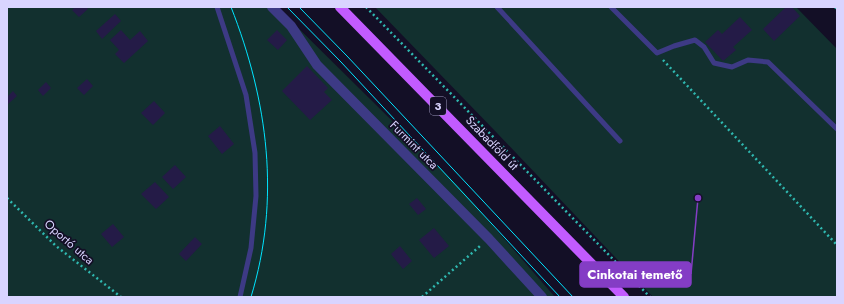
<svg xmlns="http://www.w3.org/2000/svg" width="844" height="304" viewBox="0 0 844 304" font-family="Jost,sans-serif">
<rect width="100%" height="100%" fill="#130f26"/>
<path fill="#12302f" d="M7,7H277L459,187L555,297H7Z
M375,7H796L837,49V297H653L497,133Z"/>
<path fill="#241b47" d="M75,7H86L88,9L79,17L72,10Z
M786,7H792L800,16L774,41L763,29Z
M115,14L121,21L102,39L96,31Z
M740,17L752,30L733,47L736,50L723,61L705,42L718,30L722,34Z
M121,30L130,40L140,31L148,41L124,63L115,54L119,50L110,40Z
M277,30L287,40L278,50L267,40Z
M307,66L328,88L324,92L332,100L310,120L282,91Z
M87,79L93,86L84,95L77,88Z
M46,82L51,88L43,96L38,90Z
M13,91L17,96L7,105V97Z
M154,101L165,113L153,125L141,113Z
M220,126L234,144L222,154L208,136Z
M175,165L186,177L173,189L162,177Z
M155,182L169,197L156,209L141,194Z
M417,198L426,209L418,215L409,204Z
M113,224L124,237L112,247L101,234Z
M434,228L449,246L434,258L419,240Z
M195,237L202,244L186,261L179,254Z
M400,246L412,261L403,269L391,254Z"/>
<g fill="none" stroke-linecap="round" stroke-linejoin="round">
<path stroke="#2fb8b0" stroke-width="2.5" stroke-dasharray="2 3" stroke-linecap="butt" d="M366,7L650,297
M835,7L837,9
M663,60L837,245
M7,198L56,246L121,297
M422,297L480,246"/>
<path stroke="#3d3a85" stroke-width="5" d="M217,7L246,95L255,153L256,196L251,248L240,297
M497,7L620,141
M611,7L657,53L674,46L695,40L704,47L714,63L732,67L748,60L768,62L837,129"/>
<path stroke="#3d3a85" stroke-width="10" d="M272,7L291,26L317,65L489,239L542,297"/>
<path stroke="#c25bff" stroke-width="10" d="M340,7L624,297"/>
<path stroke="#00e5ff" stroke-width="1" d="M231,7C268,101 281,199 251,297
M287,7L341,62L560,297
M299,7L347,56L573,297"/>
</g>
<g text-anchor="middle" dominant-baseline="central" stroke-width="3.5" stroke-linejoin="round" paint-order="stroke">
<rect fill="#130f26" stroke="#9e99be" stroke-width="1" x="430" y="97" width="16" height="18" rx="3"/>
<g font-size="11" font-weight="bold" fill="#d9d4ff">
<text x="438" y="106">3</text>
</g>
<g font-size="12" fill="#d9d4ff" stroke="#130f26">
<text transform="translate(492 143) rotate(46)">Szabadföld út</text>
<text transform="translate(414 145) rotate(45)">Furmint utca</text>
<text transform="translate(69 242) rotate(41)">Oportó utca</text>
</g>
</g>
<path fill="none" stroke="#843dc5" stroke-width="1.5" d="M698 198L691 274"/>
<circle fill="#843dc5" stroke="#130f26" stroke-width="1.5" cx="698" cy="198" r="4"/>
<rect fill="#843dc5" stroke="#843dc5" stroke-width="1.5" x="580" y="262" width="111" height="25" rx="4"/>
<g font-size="13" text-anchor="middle" font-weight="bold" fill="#fff">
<text x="635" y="279">Cinkotai temető</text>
</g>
<rect width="844" height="304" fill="none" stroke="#d9d4ff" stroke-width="16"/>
</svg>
